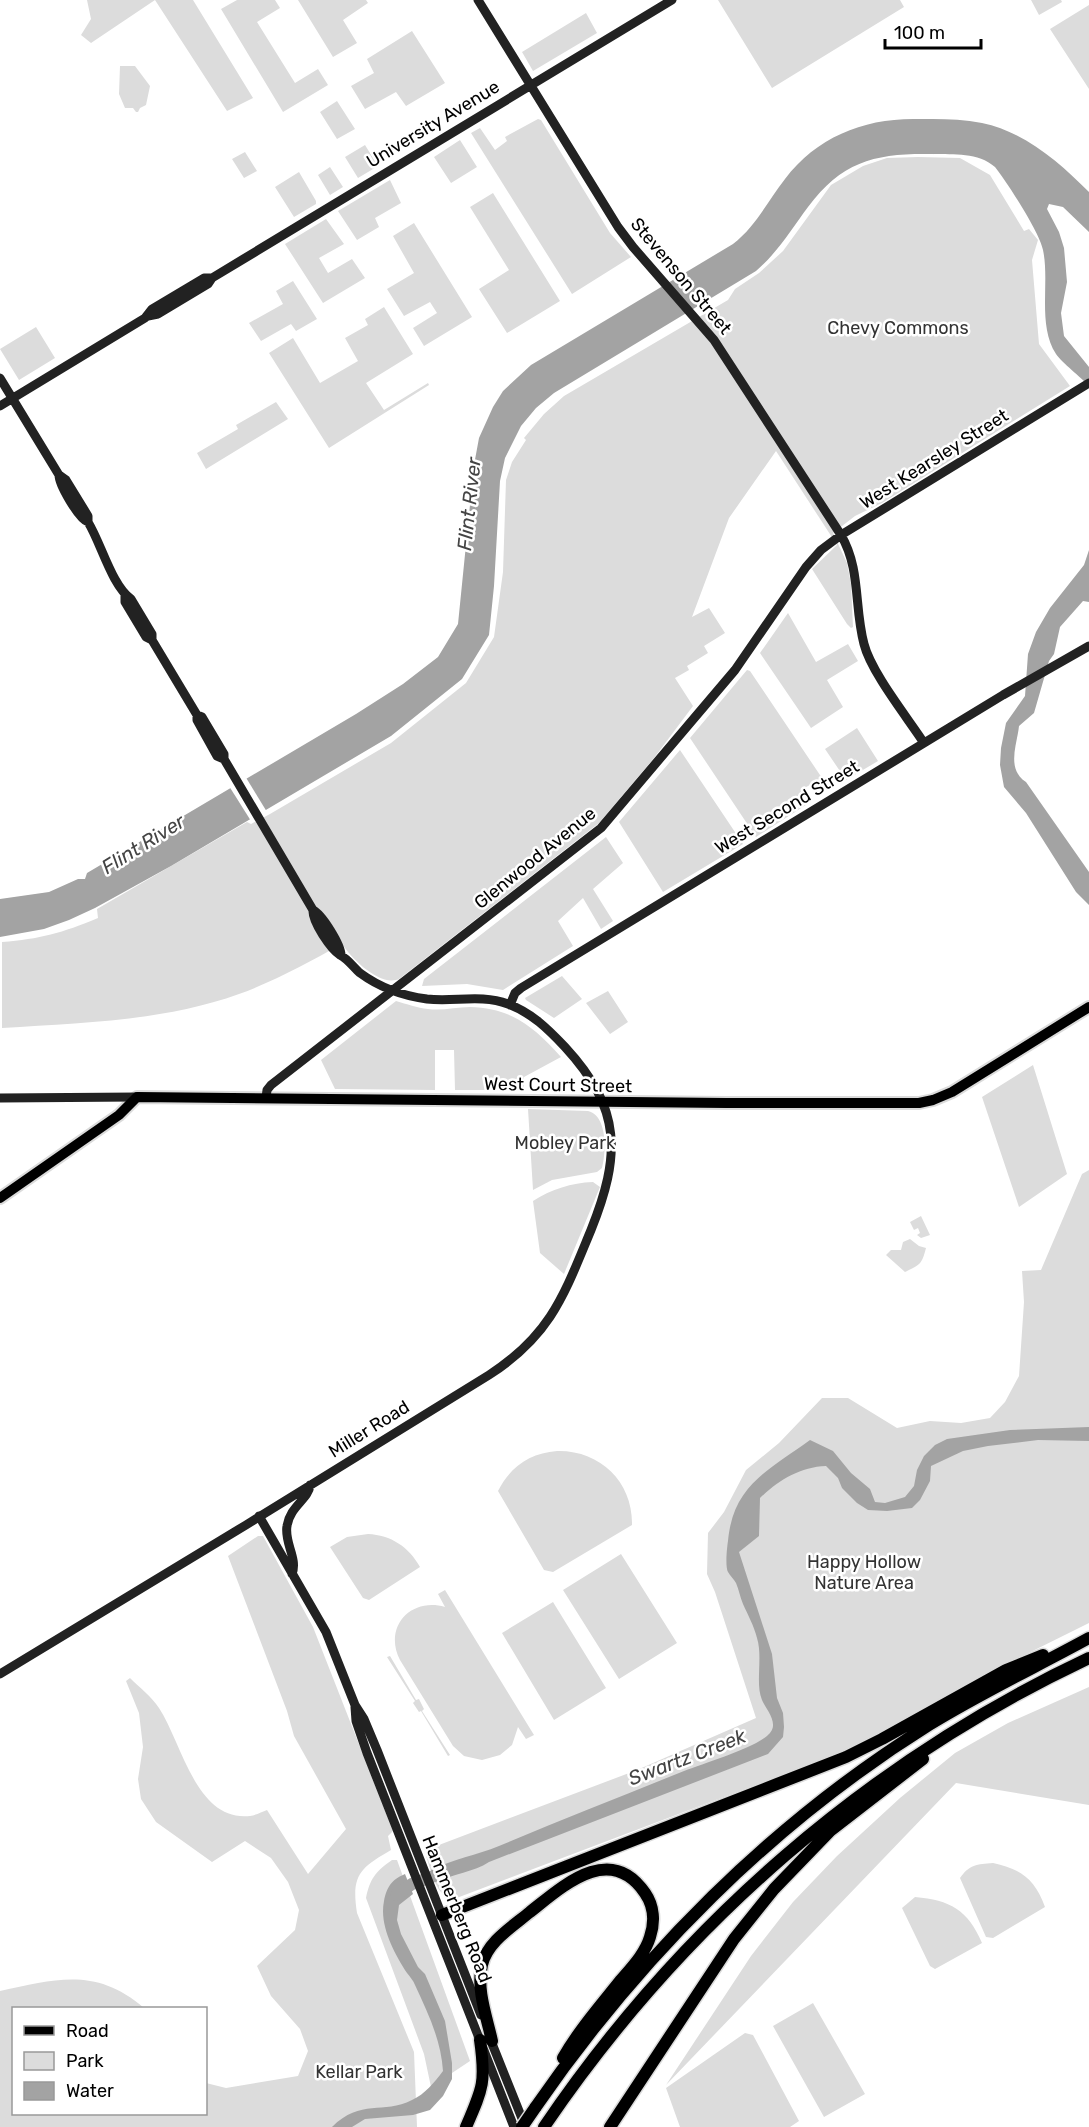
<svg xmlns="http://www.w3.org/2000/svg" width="1089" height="2127" viewBox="0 0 1089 2127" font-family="Rubik,sans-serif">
<rect width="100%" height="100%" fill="#fff"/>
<path fill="#dcdcdc" d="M87,0H193L253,98L227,111L155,0L91,43L81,35L91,19Z
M237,0H275L280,8L257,22L295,83L318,69L328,85L283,112L221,9Z
M298,0H366L368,3L343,20L357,43L333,57Z
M718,0H900L904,7L772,88Z
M1031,0H1061L1062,2L1039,15Z
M1089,5V89L1050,29Z
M586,13L597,33L533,71L522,52Z
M412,31L445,83L406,106L396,92L365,109L351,86L374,73L367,59Z
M120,66H135L150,86L146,105L140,108L138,112H136L133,108H125L119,94Z
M337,101L355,129L337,139L320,112Z
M538,119L541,120L610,233L631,257L572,294L471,133L480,128L495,150L507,141L505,137Z
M460,140L477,167L451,183L434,157Z
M365,145L378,166L358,178L345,157Z
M245,152L257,171L244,178L232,159Z
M918,157L960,158L990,175L1024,231L1029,229L1038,240L1032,260L1039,344L1070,386L882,503L855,516L833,533L847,563L851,584L853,627L851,628L847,624L812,569L837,545L776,451L729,518L692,617L709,608L725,633L704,646L708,653L687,666L689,670L675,678L693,706L654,758L599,823L399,979C380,987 352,959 342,944C309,962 275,981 239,994C164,1021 81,1023 2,1028V942C40,939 62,933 98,918L97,909L247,822L251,824L270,814L391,743L466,683L494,637L503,572L506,480L512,462L526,440L524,438L544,414L564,396L728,300L735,289L759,273L783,251L831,185L863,166L887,158Z
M330,167L343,187L330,195L318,175Z
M299,172L316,201V204L294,217L275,187Z
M390,180L401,203L375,218L379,227L357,240L338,211Z
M493,193L560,301L507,333L479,289L509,270L470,207Z
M326,219L344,244L319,258L328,273L352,259L365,278L323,303L285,244Z
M414,223L472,317L424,346L413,328L437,313L430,302L404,316L387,289L414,273L393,236Z
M293,281L317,319L296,331L291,324L261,341L249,323L283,304L276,291Z
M384,307L413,354L366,383L384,410L428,383L429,385L329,448L269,353L293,338L320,383L358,361L345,338L368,325L365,319Z
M36,327L55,358L19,380L0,349Z
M276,402L288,419L206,469L197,453L238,429L236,425Z
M788,613L816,662L848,644L858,661L827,680L843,707L811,728L760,653Z
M747,670L750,671L822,778L801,790L809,803L756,837L690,738Z
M857,728L878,761L846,780L825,749Z
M680,750L743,844L663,892L619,822Z
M606,837L623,863L593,889L613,921L601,929L583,898L558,921L573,946L503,990L467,984L422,986L424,979Z
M562,976L582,999L554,1018L526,1000L525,998Z
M608,991L628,1022L610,1034L586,1003Z
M396,1001C407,1004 417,1008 428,1009C442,1011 456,1007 470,1007C512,1008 534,1027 561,1057L524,1077V1090H455L454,1050H435V1090L335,1089L321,1060Z
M1033,1065L1067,1174L1019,1207L982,1097Z
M528,1109L588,1111C608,1116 606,1152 602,1168L597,1172L552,1180L533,1190Z
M1089,1170V1623L972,1681L856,1747L454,1899C436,1898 431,1870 426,1856L427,1851L431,1848L637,1770L756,1718L715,1592L707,1574L708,1533L724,1512L746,1470L779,1443L822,1398H848L897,1428L930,1421L961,1423L990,1418L1005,1402L1019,1376L1024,1302L1022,1271L1041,1270L1082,1174Z
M593,1182L600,1187L564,1274L540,1253L533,1201C552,1189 571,1183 593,1182Z
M921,1216L930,1235L921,1238L917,1235L920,1233L918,1228L914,1230L910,1222Z
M910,1239L919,1246L926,1248C922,1264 920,1265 905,1272L886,1255L891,1250H901L903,1242Z
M557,1451C600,1450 633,1482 632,1525L553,1572L544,1570L498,1491C510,1467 530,1453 557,1451Z
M368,1534C391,1535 409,1547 420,1567L369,1600L363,1598L330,1547L347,1537Z
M258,1536H263L313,1627L393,1831L388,1836L391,1850C360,1868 351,1875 357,1913L414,2052L417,2127H0V1991C57,1979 96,1967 144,2008H14V2114H206V2083L226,2088L298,2076L308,2051L300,2029L271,1996L257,1966L295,1930L299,1910L288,1882L271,1858L245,1841L212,1862L156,1822L141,1799L138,1779L143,1747L139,1713L126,1681L130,1678C139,1687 152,1697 159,1708C182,1743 196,1822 250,1816C256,1815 262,1812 267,1810L308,1874L346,1829L294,1736L287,1711L228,1556Z
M621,1554L677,1643L619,1679L563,1590Z
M445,1590L534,1735L526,1739L518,1727L512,1745L500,1755L482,1760L464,1756L453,1746L400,1660C383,1627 411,1597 445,1607L438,1594Z
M553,1602L606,1688L554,1720L502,1633Z
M390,1656L416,1700L419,1699L424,1709L422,1711L450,1755L448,1756L421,1711L419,1712L413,1703L415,1701L387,1657Z
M1089,1687V1805L956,1783L666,2085L751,1956L793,1902L837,1856L900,1798L955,1753L1008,1723Z
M392,1860H397L470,2061L431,2087L424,2054L366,1898C370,1879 375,1872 392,1860Z
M993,1863C1021,1869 1035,1879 1045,1907L993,1938L986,1937L960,1878C969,1865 977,1864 993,1863Z
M915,1897C950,1900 968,1910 982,1943L935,1969L930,1966L902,1908Z
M813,2003L865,2094L824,2117L773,2026Z
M745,2033L753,2035L799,2121L790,2127H680L666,2088Z"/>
<path fill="#a3a3a3" d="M913,119C936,119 959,118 982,123C1025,132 1059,162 1089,192V232L1063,207L1049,204L1047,209L1059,232L1064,248L1067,282L1061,313L1064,336L1089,367V386C1081,377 1062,363 1056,354C1037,324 1050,283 1043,250C1040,233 1007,182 995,167C978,152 954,155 933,154C877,153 843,160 808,207C791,230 777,253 756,271L554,393L536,408L521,426L505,458L500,481L494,586L489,635L462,679L391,736L171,866L95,908L69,920L44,929L0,937V899L49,892L78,879H85L87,873L356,714L403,684L438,657L458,624L474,465L479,438L493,407L503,391L531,365L733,244C756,226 767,202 785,179C816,138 862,119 913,119Z
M1089,550V602L1083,601L1060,627L1054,654L1049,661L1034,713L1019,726C1017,745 1006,769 1026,782L1089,872V905L1076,892L1026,813L1004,787L1000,765L1001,748L1006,723L1025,696L1028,654L1036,632L1050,608L1084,565Z
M1089,1427V1441L1038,1440L988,1446L963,1451L931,1466L930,1481L920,1500L912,1508L887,1511L868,1510L857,1503L842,1488L838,1478L826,1466C800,1467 779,1480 760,1498L759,1536L739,1552L772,1654L777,1698L783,1713L784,1727L783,1737L768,1754L489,1862C474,1872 453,1874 436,1882L431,1870C453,1859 477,1855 499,1846C561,1820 622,1796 684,1771C705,1763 751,1749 767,1736C781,1725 767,1711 762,1700C755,1684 763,1657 757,1638C754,1626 748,1615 743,1604C740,1597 739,1590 736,1583C734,1579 730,1576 728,1572C725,1567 727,1547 728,1541C733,1485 769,1470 810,1440L833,1451L851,1473L870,1489L875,1502L885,1503L905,1497L914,1486L917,1470L924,1456L935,1445L947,1439L1010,1430Z
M405,1874L413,1894L399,1905L397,1920L401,1934L418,1967L425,1974L445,2021L452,2063V2079L443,2096L430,2110L413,2115L365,2119L352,2127H332C361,2098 383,2115 412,2100C425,2094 434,2083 443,2071C441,2040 428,2013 415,1985C413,1980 410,1977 407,1973C394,1953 379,1925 384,1901C387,1887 391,1880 405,1874Z"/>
<path fill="#fff" d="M245,776L267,812L251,821L229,786Z"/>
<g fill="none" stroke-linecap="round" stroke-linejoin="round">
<path stroke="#a3a3a3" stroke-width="12" d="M396,1895L412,1884L448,1871"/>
<g stroke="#dbdbdb" stroke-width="14">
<path id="primary" d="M0,1198L119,1115L137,1097L726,1103H919L933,1100L952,1092L1089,1007"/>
</g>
<g stroke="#dbdbdb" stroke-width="15">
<path id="highway" d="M442,1915L846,1757L882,1739L1006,1670L1043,1655
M492,2041C487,2018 476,1989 482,1965C487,1942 512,1927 530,1912C563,1886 610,1842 645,1893C654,1906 655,1922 650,1937C645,1954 631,1968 620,1981C600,2006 579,2030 563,2058
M535,2108C639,1957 772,1823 929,1725C981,1693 1036,1667 1089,1638
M466,2127C483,2088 486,2082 480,2040
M544,2127C681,1925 868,1762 1089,1658
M610,2127L734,1939L774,1889L830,1831L923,1759"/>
</g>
<path stroke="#222" stroke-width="9" d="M478,0L618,227L633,247L714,340L841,535C861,569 854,607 864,644C871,672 907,717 924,743
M148,316L158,314L208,284L212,278L672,0
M0,378L59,475L66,480L88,516V522C101,543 112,586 131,599L152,634V640L146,637L125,602V596
M0,406L145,318L152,309L204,278H212
M59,475C59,485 79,519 88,522
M152,640L197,715L202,717L224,754V759L217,756L197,720V715
M313,910C322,914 341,945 341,955
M510,1005L515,993L521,988L1003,695L1089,646
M0,1098L137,1097
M266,1098L267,1090L271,1085L601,828L735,670L806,567L821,550L841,535L1089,383
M259,1516L326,1632L355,1705L364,1719L377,1750L481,2015
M292,1574C298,1558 284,1543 287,1526C290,1506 309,1499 310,1485
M0,1674L246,1525L489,1375C551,1335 564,1295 591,1230C621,1155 622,1109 565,1047C548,1029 532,1013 508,1004C481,994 455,1002 427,999C404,996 379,987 360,973C354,968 348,959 340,955C331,949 312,922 313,910L224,759
M355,1707L356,1721L367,1753L514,2127
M489,2036L525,2126"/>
<use href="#primary" stroke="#000" stroke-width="10"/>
<use href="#highway" stroke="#000" stroke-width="12"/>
<g stroke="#dbdbdb" stroke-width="15" stroke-linecap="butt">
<path id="highway-bridge" d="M522,2127L535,2108"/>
</g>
<use href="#highway-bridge" stroke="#000" stroke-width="12"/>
</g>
<g text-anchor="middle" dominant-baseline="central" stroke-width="5" stroke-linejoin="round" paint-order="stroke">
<g font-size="18" fill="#000" stroke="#fff">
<text transform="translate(433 124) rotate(-31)">University Avenue</text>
<text transform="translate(681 276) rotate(50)">Stevenson Street</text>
<text transform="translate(934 459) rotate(-32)">West Kearsley Street</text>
<text transform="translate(787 807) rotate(-31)">West Second Street</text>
<text transform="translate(535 858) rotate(-39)">Glenwood Avenue</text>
<text transform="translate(558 1085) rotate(1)">West Court Street</text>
<text transform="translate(369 1429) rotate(-32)">Miller Road</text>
<text transform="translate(457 1909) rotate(68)">Hammerberg Road</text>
</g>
<g font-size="18" fill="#333" stroke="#fff">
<text x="898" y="328">Chevy Commons</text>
<text x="565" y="1143">Mobley Park</text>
<text x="864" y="1562">Happy Hollow<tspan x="864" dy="21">Nature Area</tspan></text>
<text x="359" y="2072">Kellar Park</text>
</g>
<g font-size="20" font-style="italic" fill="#444" stroke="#fff">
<text transform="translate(469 504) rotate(-84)">Flint River</text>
<text transform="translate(143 844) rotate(-32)">Flint River</text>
<text transform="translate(687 1757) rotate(-21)">Swartz Creek</text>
</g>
</g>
<rect x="12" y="2007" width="195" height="108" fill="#ffffff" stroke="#999999" stroke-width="1.5"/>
<rect x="24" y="2026" width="30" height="9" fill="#000000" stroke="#999999" stroke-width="1.5"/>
<text x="66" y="2037" font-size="18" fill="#000000">Road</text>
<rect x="24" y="2052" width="30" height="18" fill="#dcdcdc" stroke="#999999" stroke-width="1.5"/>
<text x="66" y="2067" font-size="18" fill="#000000">Park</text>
<rect x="24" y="2082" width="30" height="18" fill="#a3a3a3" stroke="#999999" stroke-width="1.5"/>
<text x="66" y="2097" font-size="18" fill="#000000">Water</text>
<path d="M885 39v9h96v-9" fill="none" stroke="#000000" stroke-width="3"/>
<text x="894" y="39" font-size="18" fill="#000000" stroke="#ffffff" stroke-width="4.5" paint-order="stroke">100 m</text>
</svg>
